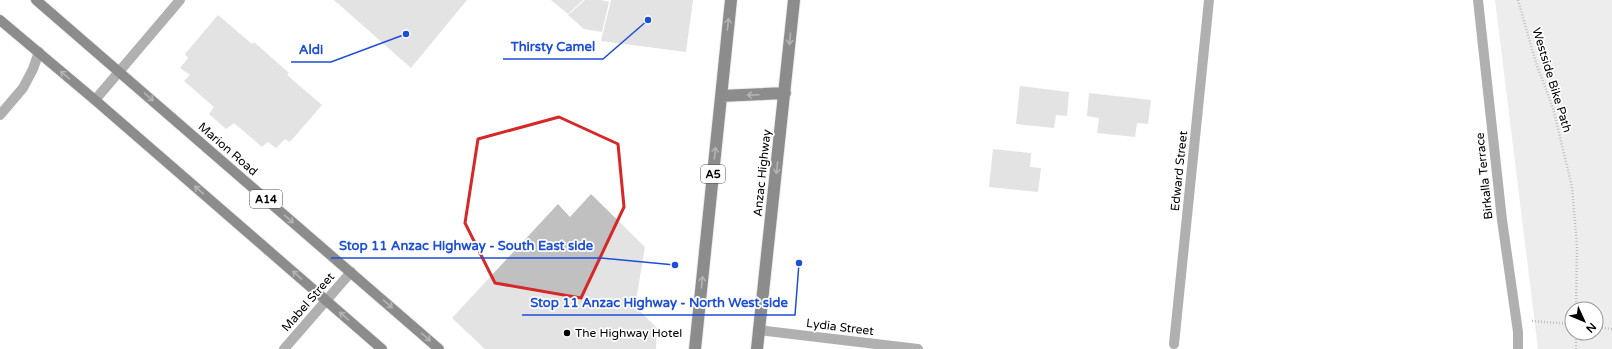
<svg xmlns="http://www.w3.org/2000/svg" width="1612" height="349" viewBox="0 0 1612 349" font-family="'Varela Round',sans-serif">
<rect width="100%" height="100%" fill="#fff"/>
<path fill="#d8d8d8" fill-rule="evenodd" d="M1495,0H1612V349H1538ZM1572,309H1596V333H1572Z"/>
<path fill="#c0c0c0" d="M334,0H467L411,68Z
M551,0H583L568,14Z
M585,0H601L609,2L602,32L584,29L568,15Z
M611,0H693L686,52L601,41Z
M218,15L252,44L254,42L289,73L287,75L322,105L290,142L285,139L276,148L268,142L262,147L234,123L226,129L209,114L214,107L184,81L190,75L180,68L188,58L185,54Z
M1020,86L1069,92L1067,116L1056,115L1054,128L1016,124Z
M1089,93L1151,100L1148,124L1137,123L1135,137L1097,133L1099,118L1087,116Z
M993,149L1031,153L1030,167L1041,168L1038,192L989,187Z
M591,194L645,247L635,306L657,328L656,349H485L452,318L558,204L570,217Z"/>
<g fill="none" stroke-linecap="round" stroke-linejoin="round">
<g stroke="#dbdbdb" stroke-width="12">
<path id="major" d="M36,0L439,349
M0,20L95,100L382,349"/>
</g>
<g stroke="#dbdbdb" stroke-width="14">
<path id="highway" d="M721,96L785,93
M695,349L731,0
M757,349L794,0"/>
</g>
<path stroke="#737373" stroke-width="2.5" stroke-dasharray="1 2" stroke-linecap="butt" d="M1518,0L1536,63L1553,108L1572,187L1577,246L1576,309
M1532,321L1572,324
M1596,327L1612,329
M1576,333V349"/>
<path stroke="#515151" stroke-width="10" d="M1478,0L1502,220L1518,332V349
M95,100L180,0
M0,115L23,88L33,69L39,52
M758,330L918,349
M1174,344L1209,0
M284,349L351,272"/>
<use href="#major" stroke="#000" stroke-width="10"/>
<use href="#highway" stroke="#000" stroke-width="12"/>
</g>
<defs><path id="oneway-shaft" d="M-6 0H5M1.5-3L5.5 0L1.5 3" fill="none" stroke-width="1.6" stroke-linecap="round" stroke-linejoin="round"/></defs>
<g stroke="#595959">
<use href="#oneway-shaft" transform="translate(728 24) rotate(-84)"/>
<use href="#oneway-shaft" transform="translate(790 39) rotate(95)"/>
<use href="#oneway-shaft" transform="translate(65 75) rotate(-140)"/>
<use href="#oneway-shaft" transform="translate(753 95) rotate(178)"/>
<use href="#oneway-shaft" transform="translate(149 97) rotate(41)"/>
<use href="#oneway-shaft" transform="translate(715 153) rotate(-84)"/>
<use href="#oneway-shaft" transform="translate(777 168) rotate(96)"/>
<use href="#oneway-shaft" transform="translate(199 190) rotate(-139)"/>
<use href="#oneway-shaft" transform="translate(289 219) rotate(41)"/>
<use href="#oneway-shaft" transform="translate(297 275) rotate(-139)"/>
<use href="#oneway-shaft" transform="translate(702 282) rotate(-84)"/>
<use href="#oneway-shaft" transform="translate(388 304) rotate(41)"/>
<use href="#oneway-shaft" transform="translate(344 316) rotate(-139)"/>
<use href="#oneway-shaft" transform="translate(426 337) rotate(41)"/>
</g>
<path d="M0 0H1612V349H0ZM559,117L618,144L624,207L581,298L495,283L465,223L478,139Z" fill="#fff" fill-opacity=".55" fill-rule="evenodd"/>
<path fill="none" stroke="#d62828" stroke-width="3" stroke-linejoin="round" d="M559,117L618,144L624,207L581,298L495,283L465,223L478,139Z"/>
<circle fill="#000" stroke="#fff" stroke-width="1.5" cx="567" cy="333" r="4"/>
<g text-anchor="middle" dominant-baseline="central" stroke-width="3.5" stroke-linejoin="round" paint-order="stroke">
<g fill="#fff" stroke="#4c4c4c" stroke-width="1">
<rect x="701" y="165" width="24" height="18" rx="3"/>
<rect x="250" y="190" width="32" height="18" rx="3"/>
</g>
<g font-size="11" font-weight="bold" fill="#000">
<text x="713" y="174">A5</text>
<text x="266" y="199">A14</text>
</g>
<g font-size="12" fill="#000" stroke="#fff">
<text transform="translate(1552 80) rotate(73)">Westside Bike Path</text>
<text transform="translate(228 149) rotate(41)">Marion Road</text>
<text transform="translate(1179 171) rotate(-84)">Edward Street</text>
<text transform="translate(762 173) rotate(-84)">Anzac Highway</text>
<text transform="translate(1484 176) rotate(-96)">Birkalla Terrace</text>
<text transform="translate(308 302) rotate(-49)">Mabel Street</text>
<text transform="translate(840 327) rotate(7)">Lydia Street</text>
</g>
<g font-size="12" fill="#000" stroke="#fff" text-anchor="start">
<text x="575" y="333">The Highway Hotel</text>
</g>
</g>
<path fill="none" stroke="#1d4ed8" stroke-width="1.5" d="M648 20L603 59H503M406 34L331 62H291M675 265L601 258H331M799 263L795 315H522"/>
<g fill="#1d4ed8" stroke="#fff" stroke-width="1.5">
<circle cx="648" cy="20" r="4"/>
<circle cx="406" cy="34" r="4"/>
<circle cx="675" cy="265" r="4"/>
<circle cx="799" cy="263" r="4"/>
</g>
<g font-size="13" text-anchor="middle" font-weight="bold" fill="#1d4ed8" stroke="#fff" stroke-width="3.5" stroke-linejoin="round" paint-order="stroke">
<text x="553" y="51">Thirsty Camel</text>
<text x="311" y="54">Aldi</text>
<text x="466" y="250">Stop 11 Anzac Highway - South East side</text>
<text x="659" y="307">Stop 11 Anzac Highway - North West side</text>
</g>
<g transform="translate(1584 321) rotate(134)"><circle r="19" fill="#ffffff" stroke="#999999"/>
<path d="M0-3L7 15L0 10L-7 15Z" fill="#000000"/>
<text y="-6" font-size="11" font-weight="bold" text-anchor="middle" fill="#000000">N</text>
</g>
</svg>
